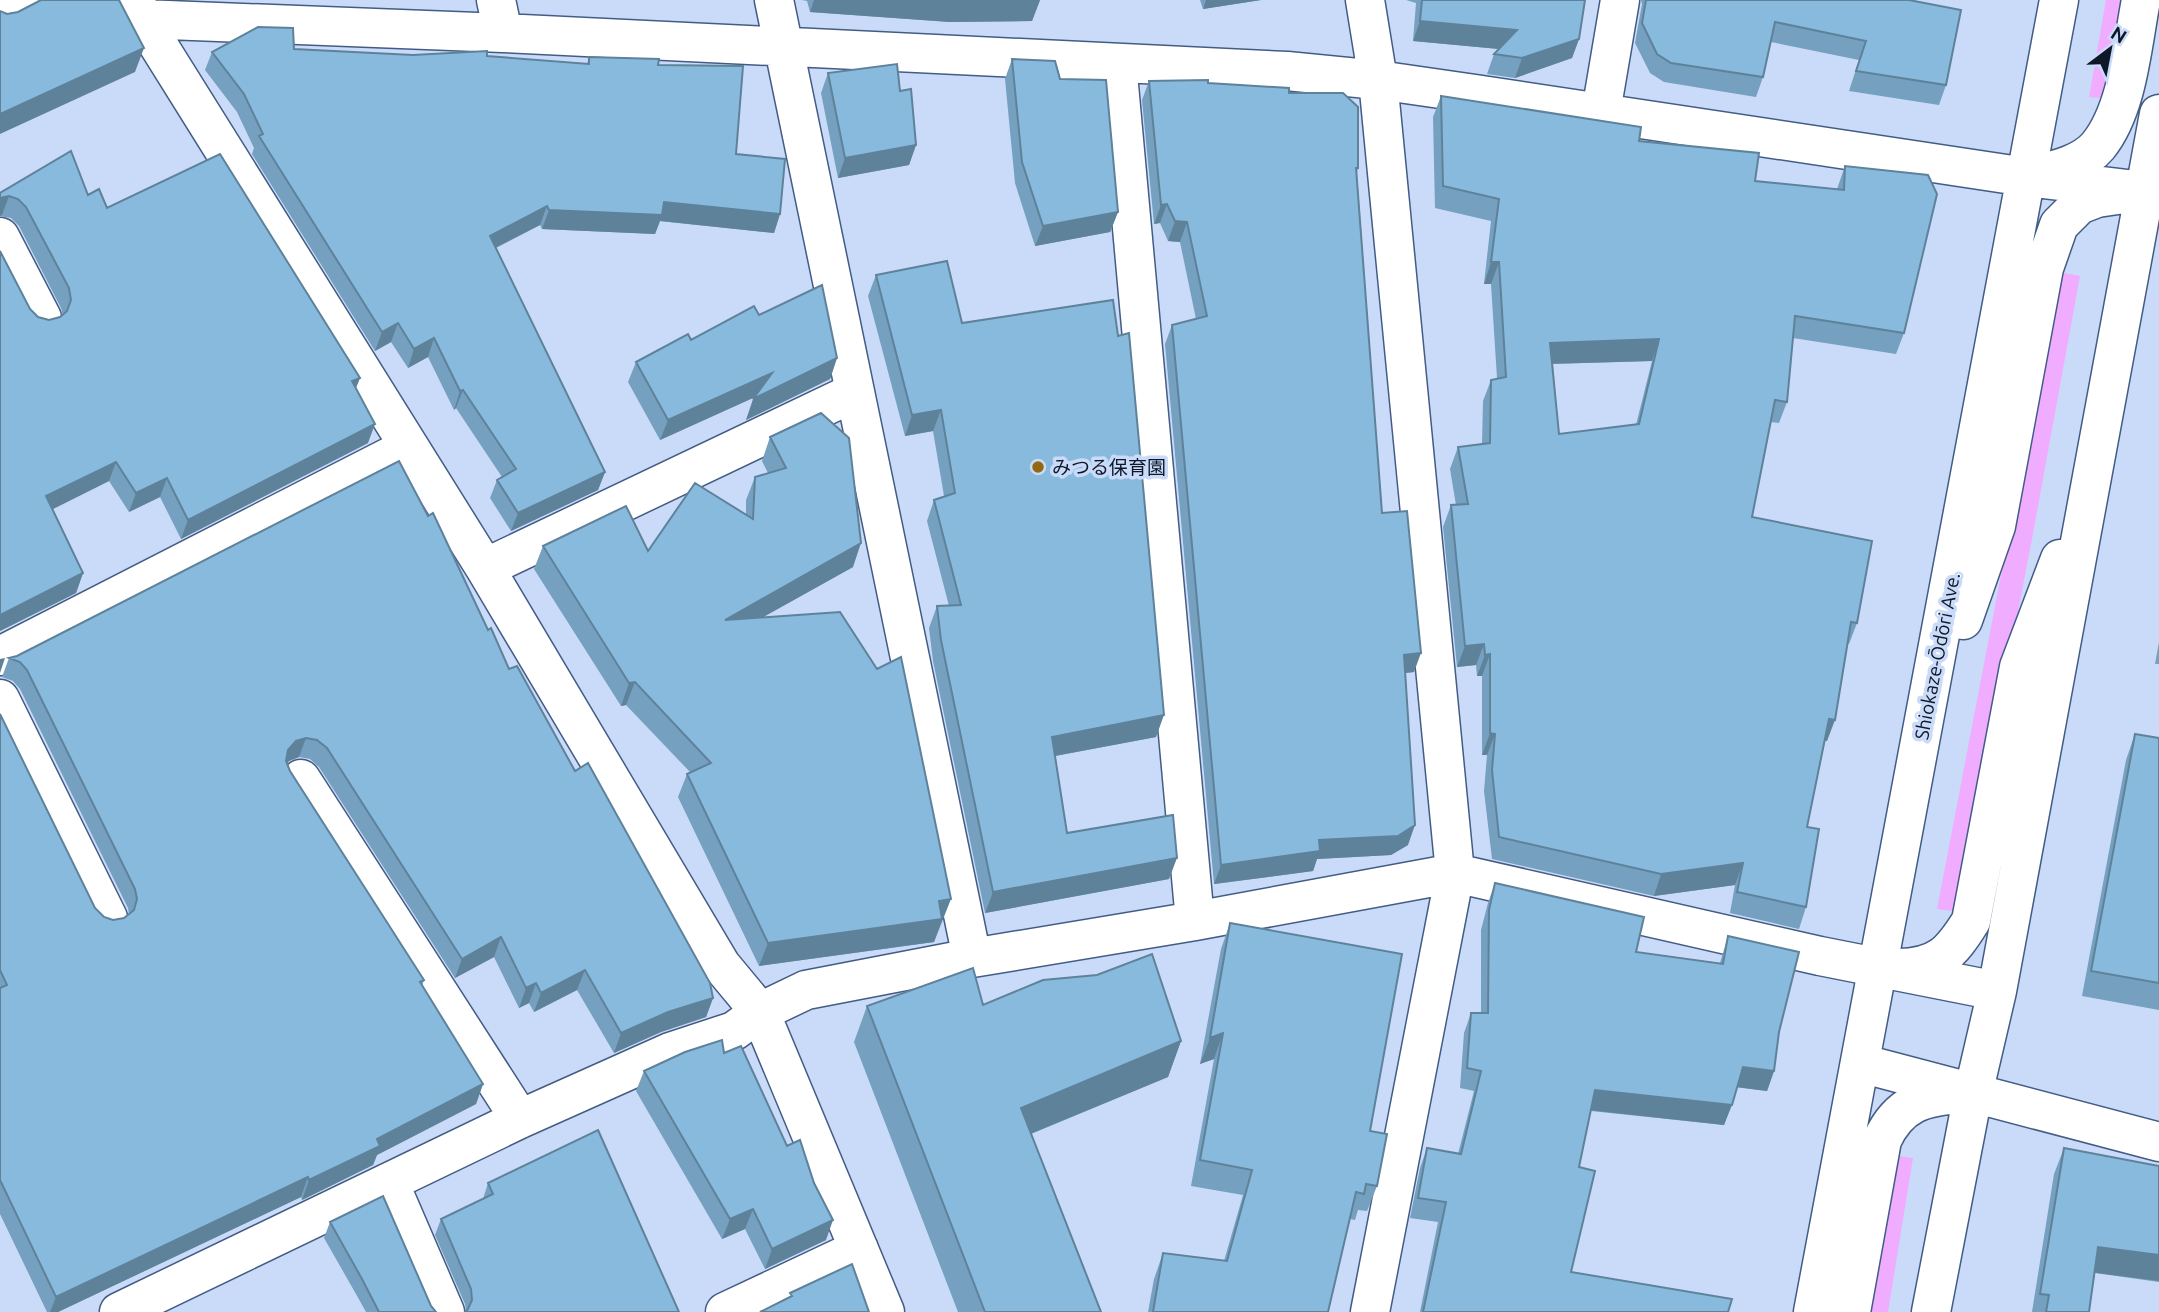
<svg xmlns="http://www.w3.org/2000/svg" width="2159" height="1312" viewBox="0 0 2159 1312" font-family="Ubuntu,'Noto Sans JP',sans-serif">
<rect width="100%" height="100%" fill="#c9dbf8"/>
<path fill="#f0adff" d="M2106,0H2131L2113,99L2089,97Z
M2059,272L2080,276L2032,539L1960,912L1937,909Z
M1892,1155L1913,1158L1888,1312H1865Z"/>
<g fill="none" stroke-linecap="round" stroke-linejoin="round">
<g stroke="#435c85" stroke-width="41">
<path id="minor" d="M496,0L503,33
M774,0L972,958
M1365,0L1378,80L1455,873L1370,1312
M136,2L142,19L485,568L721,965L760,1012L885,1312
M0,16L32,0
M142,19L503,33L1287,71L1378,80L1475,94L2026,177L2159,193
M1117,63L1195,921
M1601,112L1620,0
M2034,175C2055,170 2083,164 2098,146C2128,109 2132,46 2141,0
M0,237L42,318
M485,568L855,392
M1963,620L1996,526L2044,268L2059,225L2079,205L2097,198L2124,194
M0,656L409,447
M0,699L108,918
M301,779L520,1119
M1898,968C1938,968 1951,953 1971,921L2019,667L2060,559
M1860,1063L2159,1142
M389,1182L445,1312
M119,1312L520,1119L670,1052L734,1031L760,1012L806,990L972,958L1195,921L1455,873L1820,956L1997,991
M725,1312L859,1249
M1813,1312L2059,0
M1851,1312L1882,1140C1899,1103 1924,1096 1962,1094
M1931,1312L1973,1094L1997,991L2159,114"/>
</g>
<use href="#minor" stroke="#fff" stroke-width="38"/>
</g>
<path fill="#75a0bf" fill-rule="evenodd" d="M802,0H1040L1032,21L950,22L810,12L807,1Z
M1200,0H1261L1203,9Z
M1406,0H1585L1579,39L1572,58L1515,78L1487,74L1494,54L1499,49L1413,41L1416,3Z
M1641,0H1910L1946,85L1939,105L1849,91L1859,60L1771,42L1763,77L1756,97L1664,82L1650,73L1635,43L1642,4Z
M294,49L413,55L487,56L587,64L589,57L658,65L736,154L780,214L774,233L660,221L655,234L542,229L540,225L496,248L605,472L598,490L511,531L490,498L497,480L502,477L456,408L454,410L428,357L408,368L391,342L375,351L252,154L254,148L237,112L205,70L212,52Z
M1012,59L1060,79L1118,212L1110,232L1035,246L1015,183L1005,79Z
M828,73L900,91L916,145L909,165L838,178L821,93Z
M1149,81L1208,83L1289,93L1358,168L1357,173L1382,513L1414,672L1405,673L1408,845L1391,855L1317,859L1313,871L1214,884L1165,344L1172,325L1196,319L1180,242L1168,241L1160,223L1154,224L1142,100Z
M1441,96L1639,141L1755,181L1837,189L1845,166L1904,333L1896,354L1793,338L1787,402L1779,423L1771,422L1752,517L1857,623L1849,644H1847L1827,741H1825L1807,827L1806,907L1799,929L1730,913L1735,885L1654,896L1492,859L1484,791L1487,755H1482V676H1477L1476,665L1457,667L1443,527L1451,505H1456L1450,469L1458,447L1482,444L1483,401L1491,380L1497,378L1491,284H1484L1491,221L1435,208L1433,117ZM1652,361L1636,425L1559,434L1553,364Z
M0,193L88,195L360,378L356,388L368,443L181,539L160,497L129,512L109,481L53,509L83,573L76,593L0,631L30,309L38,317L49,320L60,317L63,315L61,308L19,226L11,218L0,216Z
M876,275L962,323L1156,737L1055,756L1067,833L1169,879L985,913L933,661L929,628L937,606H949L927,521L934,500L944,496L933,431L905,436L868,296Z
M759,315L837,358L830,379L746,420L755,397L660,440L628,382L636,362L691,340Z
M770,437L853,567L763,617L942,922H941L934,942L759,966L678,797L687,774L690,772L626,705L621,706L534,569L543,546L648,551L746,515V500L755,477L768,473L762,461Z
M488,630L509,669L575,771L713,998L706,1017L661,1032L614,1053L577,990L534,1012L529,1003L519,1008L494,957L455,978L319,767L310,759L299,757L289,761L287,763L290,771L424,980L422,986L483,1084L476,1104L377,1155L373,1165L302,1200L301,1197L58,1312H47L0,1214V714L95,908L104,917L113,920L124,918L129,914L128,908L20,689L13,681L2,677L9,658Z
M2159,642V664H2155Z
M2135,734L2159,738V1010L2082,996L2126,760Z
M1495,883L1636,952L1720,963L1728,936L1779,1032L1774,1071L1767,1091L1737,1087L1724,1125L1591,1111L1579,1167L1571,1272L1728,1312H1420L1438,1222L1410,1218L1420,1168L1427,1148L1458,1154L1474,1091L1460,1088L1464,1033L1471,1013H1481V930L1488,903Z
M1230,923L1370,1131L1377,1186L1367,1211L1358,1210L1355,1220L1350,1219L1328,1312H1148L1154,1279L1163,1253L1224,1261L1243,1195L1191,1186L1214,1059L1200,1064L1221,949Z
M983,1005L1181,1041L1168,1077L1031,1134L1101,1312H958L854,1042L867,1006Z
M724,1053L826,1240L765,1269L745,1229L722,1239L636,1091L644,1071Z
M2064,1148L2159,1166V1282L2095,1273L2089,1312H2032L2054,1174Z
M488,1183L679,1312L466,1311L465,1304L435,1235L441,1219L483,1199Z
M330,1222L431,1306L436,1312H366L356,1294L324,1238Z"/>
<path fill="#5f829b" d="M814,0H1040L1032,21L950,22L810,12Z
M1206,0H1261L1203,9Z
M1420,21L1517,30L1510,50L1413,41Z
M1579,39L1572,58L1515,78L1522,58Z
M144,48L135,72L0,134V114Z
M916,145L909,165L838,178L845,158Z
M9,196L2,215L0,216V198Z
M664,202L780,214L774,233L660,221L655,234L542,229L549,210Z
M1167,204L1160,223L1154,224L1161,205Z
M547,206L540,225L483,254L490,236Z
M1118,212L1110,232L1035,246L1043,226Z
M1175,221L1187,222L1180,242L1168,241Z
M1491,262H1499L1491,284H1484Z
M398,323L391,342L375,351L382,332Z
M434,338L428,357L408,368L414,349Z
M1659,339L1652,361L1543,364L1550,343Z
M837,358L830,379L746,420L753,399Z
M772,373L764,393L660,440L668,420Z
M360,378L352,397V381Z
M463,390L456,408L454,410L460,391Z
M941,410L933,431L905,436L912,415Z
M375,424L368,443L181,539L188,520Z
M116,462L109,481L39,516L46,496Z
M605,472L598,490L511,531L518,513Z
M167,478L160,497L129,512L136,493Z
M861,543L853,567L717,643L725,620Z
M83,573L76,593L0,631V615Z
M1484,644L1476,665L1457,667L1465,646Z
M1421,653L1414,672L1397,674L1404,655Z
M1490,654L1482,676H1477L1485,655Z
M5,658L0,673V659Z
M635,682L626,705L621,706L629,683Z
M1164,715L1156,737L1044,758L1052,737Z
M1829,719L1835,720L1827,741L1822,740Z
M1490,733L1495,734L1487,755H1482Z
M306,738L299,757L289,761L281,770L288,750L296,741Z
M1415,825L1408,845L1391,855L1317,859L1313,871L1214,884L1221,865L1319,840Z
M1177,858L1169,879L985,913L993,892Z
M1743,863L1735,885L1654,896L1661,874Z
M951,899L934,942L759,966L768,943Z
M501,937L494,957L455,978L462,959Z
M585,970L577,990L534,1012L541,993Z
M536,983L529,1003L519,1008L526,988Z
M713,998L706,1017L661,1032L614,1053L621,1033L668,1012Z
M1223,1033L1214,1059L1200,1064L1210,1038Z
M1181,1041L1168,1077L1008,1143L1021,1108Z
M1743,1067L1774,1071L1767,1091L1735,1087Z
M483,1084L476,1104L377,1155L373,1165L302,1200L309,1180L377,1139Z
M1595,1090L1732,1105L1724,1125L1588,1110Z
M308,1177L301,1197L58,1312H50L56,1297Z
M753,1209L745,1229L722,1239L730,1219Z
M833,1220L826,1240L765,1269L772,1249Z
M2098,1247L2159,1255V1281L2089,1272Z"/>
<path fill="#88bade" stroke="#5f829b" stroke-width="2" fill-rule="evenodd" d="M41,0H119L144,48L0,114V11L7,14L18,12Z
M1422,0H1585L1579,39L1522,58L1494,54L1517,30L1420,21Z
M1646,0H1909L1961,10L1946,85L1856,71L1866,41L1775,22L1763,77L1671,63L1657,54L1642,23Z
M258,27L293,28L294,49L413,55L487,51V56L589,64V57L659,59L658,65L743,66L736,154L785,159L780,214L664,202L662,215L549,210L547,206L490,236L605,472L518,513L497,480L516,469L463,390L460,391L434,338L414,349L398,323L382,332L259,136L263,134L244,94L212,52Z
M1012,59L1055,61L1060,79L1106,80L1118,212L1043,226L1022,162Z
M897,64L900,91L911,89L916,145L845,158L828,73Z
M1208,80V83L1289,88V93H1343L1358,107V168H1356L1382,513L1407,511L1421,653L1404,655L1415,825L1398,836L1319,840L1320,851L1221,865L1172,325L1207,316L1187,222L1175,221L1167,204L1161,205L1149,81Z
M1441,96L1641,127L1639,141L1759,153L1755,181L1844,190L1845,166L1928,175L1937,194L1904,333L1795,316L1787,402L1775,400L1752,517L1872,541L1857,623L1851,622L1835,720L1829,719L1807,827L1819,829L1806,907L1737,892L1743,863L1661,874L1499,837L1492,770L1495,734L1490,733V654L1485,655L1484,644L1465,646L1451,505L1468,504L1458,447L1490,443L1491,380L1506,377L1499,262H1491L1499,199L1443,186ZM1659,339L1639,424L1559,434L1550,343Z
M71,151L88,195L99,189L107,208L220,154L360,378L352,381L375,424L188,520L167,478L136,493L116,462L46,496L83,573L0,615V251L30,309L38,317L49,320L60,317L67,311L71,300L69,288L26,207L18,199L9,196L0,198V193Z
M947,261L962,323L1113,300L1118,336L1129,333L1164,715L1052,737L1067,833L1173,815L1177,858L993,892L941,640L937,606L961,605L934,500L955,493L941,410L912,415L876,275Z
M822,285L837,358L753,399L772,373L668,420L636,362L688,334L691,340L754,306L759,315Z
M821,413L849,438L861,543L725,620L840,612L877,669L901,657L951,899L939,901L942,919L768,943L687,774L711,763L635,682L629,683L543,546L626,506L648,551L695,483L753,519L755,477L786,468L770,437Z
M399,461L428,516L433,513L488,630L491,628L509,669L517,666L575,771L588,763L710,983L713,998L668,1012L621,1033L585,970L541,993L536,983L526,988L501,937L462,959L327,748L317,740L306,738L296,741L288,750L286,761L290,771L424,980L420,982L483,1084L377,1139L380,1146L309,1180L308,1177L56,1297L0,1180V988L7,985L0,970V714L95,908L104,917L113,920L124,918L134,910L137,899L135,889L27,670L20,662L9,658L17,656Z
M2135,734L2159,738V983L2091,971Z
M1495,883L1644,917L1636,952L1723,964L1728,936L1799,952L1779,1032L1774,1071L1743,1067L1732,1105L1595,1090L1579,1167L1595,1171L1571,1272L1732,1299L1728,1312H1423L1446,1202L1418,1198L1427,1148L1461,1154L1481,1071L1467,1068L1471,1013H1488L1489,910Z
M1230,923L1402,954L1370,1131L1387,1134L1377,1186L1366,1184L1364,1194L1356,1192L1328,1312H1153L1163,1253L1227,1261L1252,1170L1200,1160L1223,1033L1210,1038Z
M1152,954L1181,1041L1021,1108L1101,1312H985L867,1006L973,968L983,1005L1043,980L1097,975Z
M722,1040L724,1053L741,1046L787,1146L800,1140L814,1183L833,1220L772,1249L753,1209L730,1219L644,1071L685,1052Z
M598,1130L679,1312H465L468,1309L472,1300L471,1289L441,1219L493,1194L488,1183Z
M2064,1148L2159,1166V1255L2098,1247L2089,1312H2046L2049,1295L2040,1294Z
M383,1196L431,1306L436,1312H379L362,1279L330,1222Z
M852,1264L869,1312H760L792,1296L790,1293Z"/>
<circle fill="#926912" stroke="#c9dbf8" stroke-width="2.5" cx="1038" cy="467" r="7"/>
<g text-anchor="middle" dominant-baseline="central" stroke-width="7" stroke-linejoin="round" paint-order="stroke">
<g font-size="19" fill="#0d1728" stroke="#c9dbf8" text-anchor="start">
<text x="1052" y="467">みつる保育園</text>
</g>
<g font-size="19" fill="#0d1728" stroke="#c9dbf8">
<text transform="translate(1937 656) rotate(-79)">Shiokaze-Ōdōri Ave.</text>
</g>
</g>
<g transform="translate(2110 49) rotate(32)" stroke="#c9dbf8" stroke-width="5" paint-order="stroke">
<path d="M0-5L12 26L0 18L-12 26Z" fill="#0d1728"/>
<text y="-10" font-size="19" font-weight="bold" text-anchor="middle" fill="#0d1728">N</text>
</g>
</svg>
